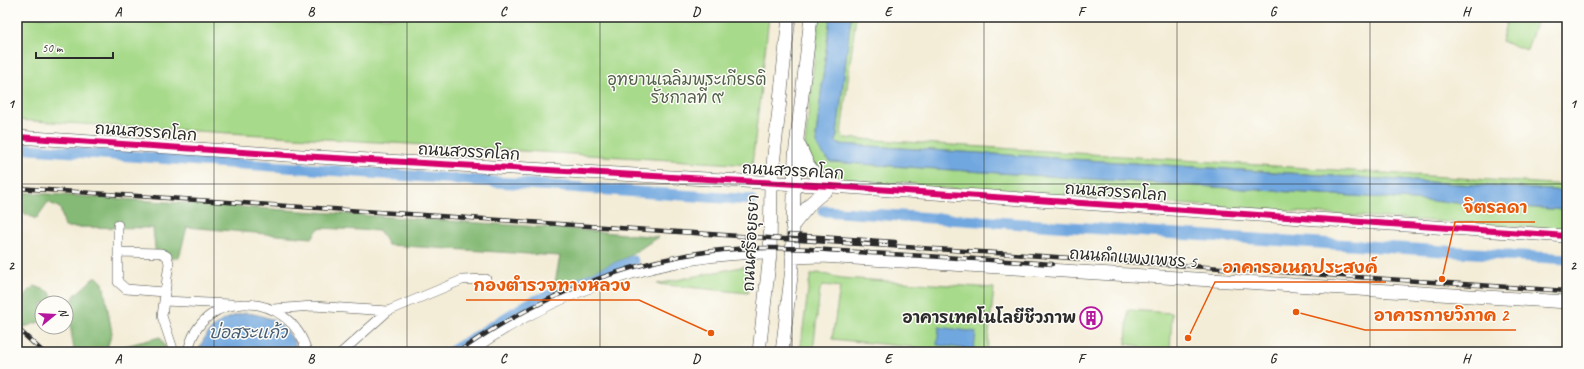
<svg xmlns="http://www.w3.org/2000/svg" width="1584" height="369" viewBox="0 0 1584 369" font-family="Caveat,'Playpen Sans Thai',sans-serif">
<rect width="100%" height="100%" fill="#fdfcf7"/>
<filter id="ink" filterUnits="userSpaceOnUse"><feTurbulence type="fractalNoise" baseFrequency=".025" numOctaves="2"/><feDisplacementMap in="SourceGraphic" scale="8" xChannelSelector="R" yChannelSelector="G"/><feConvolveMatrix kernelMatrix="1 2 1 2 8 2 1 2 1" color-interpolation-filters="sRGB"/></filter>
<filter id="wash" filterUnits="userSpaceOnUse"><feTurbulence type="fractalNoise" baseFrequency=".012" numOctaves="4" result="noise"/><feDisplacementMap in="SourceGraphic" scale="16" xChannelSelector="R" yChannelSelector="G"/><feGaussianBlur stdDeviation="0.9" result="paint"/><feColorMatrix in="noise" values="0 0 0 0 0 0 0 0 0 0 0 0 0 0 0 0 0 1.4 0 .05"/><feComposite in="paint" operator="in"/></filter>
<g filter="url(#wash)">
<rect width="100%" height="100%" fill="#f3ecd6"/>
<path fill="#a7da8a" stroke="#69825a" d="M17,17H769L752,165L17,120Z
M819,17H830L816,136L846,163L1567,210V230L832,181L818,173L805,145Z
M851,17H856L841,134L845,138L1567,185V191L838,144L836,142Z
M1508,17H1538L1527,50L1501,41Z
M746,266L751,270L748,293L657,284Z
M818,273L841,278L994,288L987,352H959L832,339L840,287L824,285L820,289L813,352H800L809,283L811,275Z
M1128,310L1172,313L1170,352H1141L1139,346L1126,344Z"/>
<path fill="#85ba76" stroke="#587250" d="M17,192L570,229L658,237L628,257L554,288L560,256L388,245L380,231L319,228L312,238L187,227L179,258H156L153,228L65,227L60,208L48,202L36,219L17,210Z
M96,276L103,283L112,333L106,351L160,337L168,352H71L74,350L68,310L75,295Z
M35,286L50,292L54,303H42V321L24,327L17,321C17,306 24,294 35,286Z"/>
<path fill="#71a7df" stroke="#4e6985" d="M830,17H851L837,135L836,142L838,144L1567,191V210L830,162L818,148L816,136Z
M246,313C272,316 290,326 298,352H198C208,327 220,318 246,313Z
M939,327L976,332L974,350L937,345Z"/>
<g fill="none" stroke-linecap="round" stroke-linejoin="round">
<path stroke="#71a7df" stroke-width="11" d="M17,148L751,200
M823,211L1567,259
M451,352L530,303L633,261"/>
</g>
</g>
<g filter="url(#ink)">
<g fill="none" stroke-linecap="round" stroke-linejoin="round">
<g stroke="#494845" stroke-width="10">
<path id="street" d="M118,225V282L126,289L165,292
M118,252L161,253L167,256L169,263L162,316L174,352
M164,301L231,304
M273,309L313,306L388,311
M188,352C200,287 291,289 307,352
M342,352L388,311L462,280L486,279
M470,352C556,291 664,254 770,254"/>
</g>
<g stroke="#494845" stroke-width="14">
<path id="secondary" d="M17,137L317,157L831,186L1567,236
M792,226L812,202L831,186L816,175L808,165L797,141
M792,257L822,256L1567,302
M759,352L770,254L771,183L789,17
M782,352L792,268L795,156L811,17"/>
</g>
<use href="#street" stroke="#fff" stroke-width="9"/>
<use href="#secondary" stroke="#fff" stroke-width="13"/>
<g stroke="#2b2b2b" stroke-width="4.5">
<path id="rail" d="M17,188L1567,291
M789,235L895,242
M17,328L43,352
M458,352C534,299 620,263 712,251C764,245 817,249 870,253C930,256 991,260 1052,264"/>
</g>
<use href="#rail" stroke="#fdfcf7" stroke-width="3" stroke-dasharray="9" stroke-linecap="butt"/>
<g stroke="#fdfcf7" stroke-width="8">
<path id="cycleway" d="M17,137L317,157L831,186L1567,236"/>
</g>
<use href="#cycleway" stroke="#d6006c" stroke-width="6"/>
</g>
</g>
<path fill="none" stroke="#2b2b2b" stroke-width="1" stroke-opacity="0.55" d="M214,17V352M407,17V352M600,17V352M792,17V352M984,17V352M1177,17V352M1370,17V352M17,184H1567"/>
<defs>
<g id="building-ring" transform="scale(1.15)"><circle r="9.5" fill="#fdfcf7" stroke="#b5179e" stroke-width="1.5"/><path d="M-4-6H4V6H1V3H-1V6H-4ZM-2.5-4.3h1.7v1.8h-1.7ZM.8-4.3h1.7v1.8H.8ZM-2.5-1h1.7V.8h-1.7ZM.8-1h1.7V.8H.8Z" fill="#b5179e"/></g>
</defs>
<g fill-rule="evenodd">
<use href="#building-ring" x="1091" y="318"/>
</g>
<g text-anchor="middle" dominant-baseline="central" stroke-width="3" stroke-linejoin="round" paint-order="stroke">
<g font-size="16" fill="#506048" stroke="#fdfcf7">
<text x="687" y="80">อุทยานเฉลิมพระเกียรติ<tspan x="687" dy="18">รัชกาลที่ ๙</tspan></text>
</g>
<g font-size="16" fill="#2b2b2b" stroke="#fdfcf7">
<text transform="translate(146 132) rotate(4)">ถนนสวรรคโลก</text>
<text transform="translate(469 152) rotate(3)">ถนนสวรรคโลก</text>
<text transform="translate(793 171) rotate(3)">ถนนสวรรคโลก</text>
<text transform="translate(1116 192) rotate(4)">ถนนสวรรคโลก</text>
<text transform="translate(751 243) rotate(-87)">ถนนศรีอยุธยา</text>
<text transform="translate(1133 258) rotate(4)">ถนนกำแพงเพชร 5</text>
</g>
<g font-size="16" font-weight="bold" fill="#2b2b2b" stroke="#fdfcf7" text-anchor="end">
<text x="1076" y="318">อาคารเทคโนโลยีชีวภาพ</text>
</g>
<g font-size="17" font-style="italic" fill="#475d73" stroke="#fdfcf7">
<text x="248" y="332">บ่อสระแก้ว</text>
</g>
</g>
<path fill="none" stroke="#e8590c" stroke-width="1.5" d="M1442 279L1455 222H1535M1188 338L1215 282H1386M711 333L639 300H466M1296 312L1365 330H1516"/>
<g fill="#e8590c" stroke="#fdfcf7" stroke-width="1.5">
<circle cx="1442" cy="279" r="4"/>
<circle cx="1188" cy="338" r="4"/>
<circle cx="711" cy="333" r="4"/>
<circle cx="1296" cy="312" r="4"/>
</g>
<g font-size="17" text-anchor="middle" font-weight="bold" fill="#e8590c" stroke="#fdfcf7" stroke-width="3" stroke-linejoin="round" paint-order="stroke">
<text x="1495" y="213">จิตรลดา</text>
<text x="1300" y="273">อาคารอเนกประสงค์</text>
<text x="552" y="291">กองตำรวจทางหลวง</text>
<text x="1441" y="321">อาคารกายวิภาค 2</text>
</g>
<rect width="1584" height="369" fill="none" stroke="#fdfcf7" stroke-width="44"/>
<g transform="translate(54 315) rotate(72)"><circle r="19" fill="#fdfcf7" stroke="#a9a8a5"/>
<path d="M0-3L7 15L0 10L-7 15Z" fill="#b5179e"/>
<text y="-6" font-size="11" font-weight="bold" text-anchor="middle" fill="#2b2b2b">N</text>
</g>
<path d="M36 52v6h77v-6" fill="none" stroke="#2b2b2b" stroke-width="2"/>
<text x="42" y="52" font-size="12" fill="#2b2b2b" stroke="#fdfcf7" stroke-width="3" paint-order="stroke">50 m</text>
<rect x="22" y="22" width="1540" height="325" fill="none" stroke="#2b2b2b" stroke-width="1.5"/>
<g font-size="13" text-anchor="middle" font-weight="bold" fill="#2b2b2b">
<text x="118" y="16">A</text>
<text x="311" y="16">B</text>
<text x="503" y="16">C</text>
<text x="696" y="16">D</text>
<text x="888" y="16">E</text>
<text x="1081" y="16">F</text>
<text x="1273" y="16">G</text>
<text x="1466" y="16">H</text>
<text x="11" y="108">1</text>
<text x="1573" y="108">1</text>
<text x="11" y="270">2</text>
<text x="1573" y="270">2</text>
<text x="118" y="363">A</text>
<text x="311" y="363">B</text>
<text x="503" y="363">C</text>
<text x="696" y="363">D</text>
<text x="888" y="363">E</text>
<text x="1081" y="363">F</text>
<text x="1273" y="363">G</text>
<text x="1466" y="363">H</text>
</g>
</svg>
